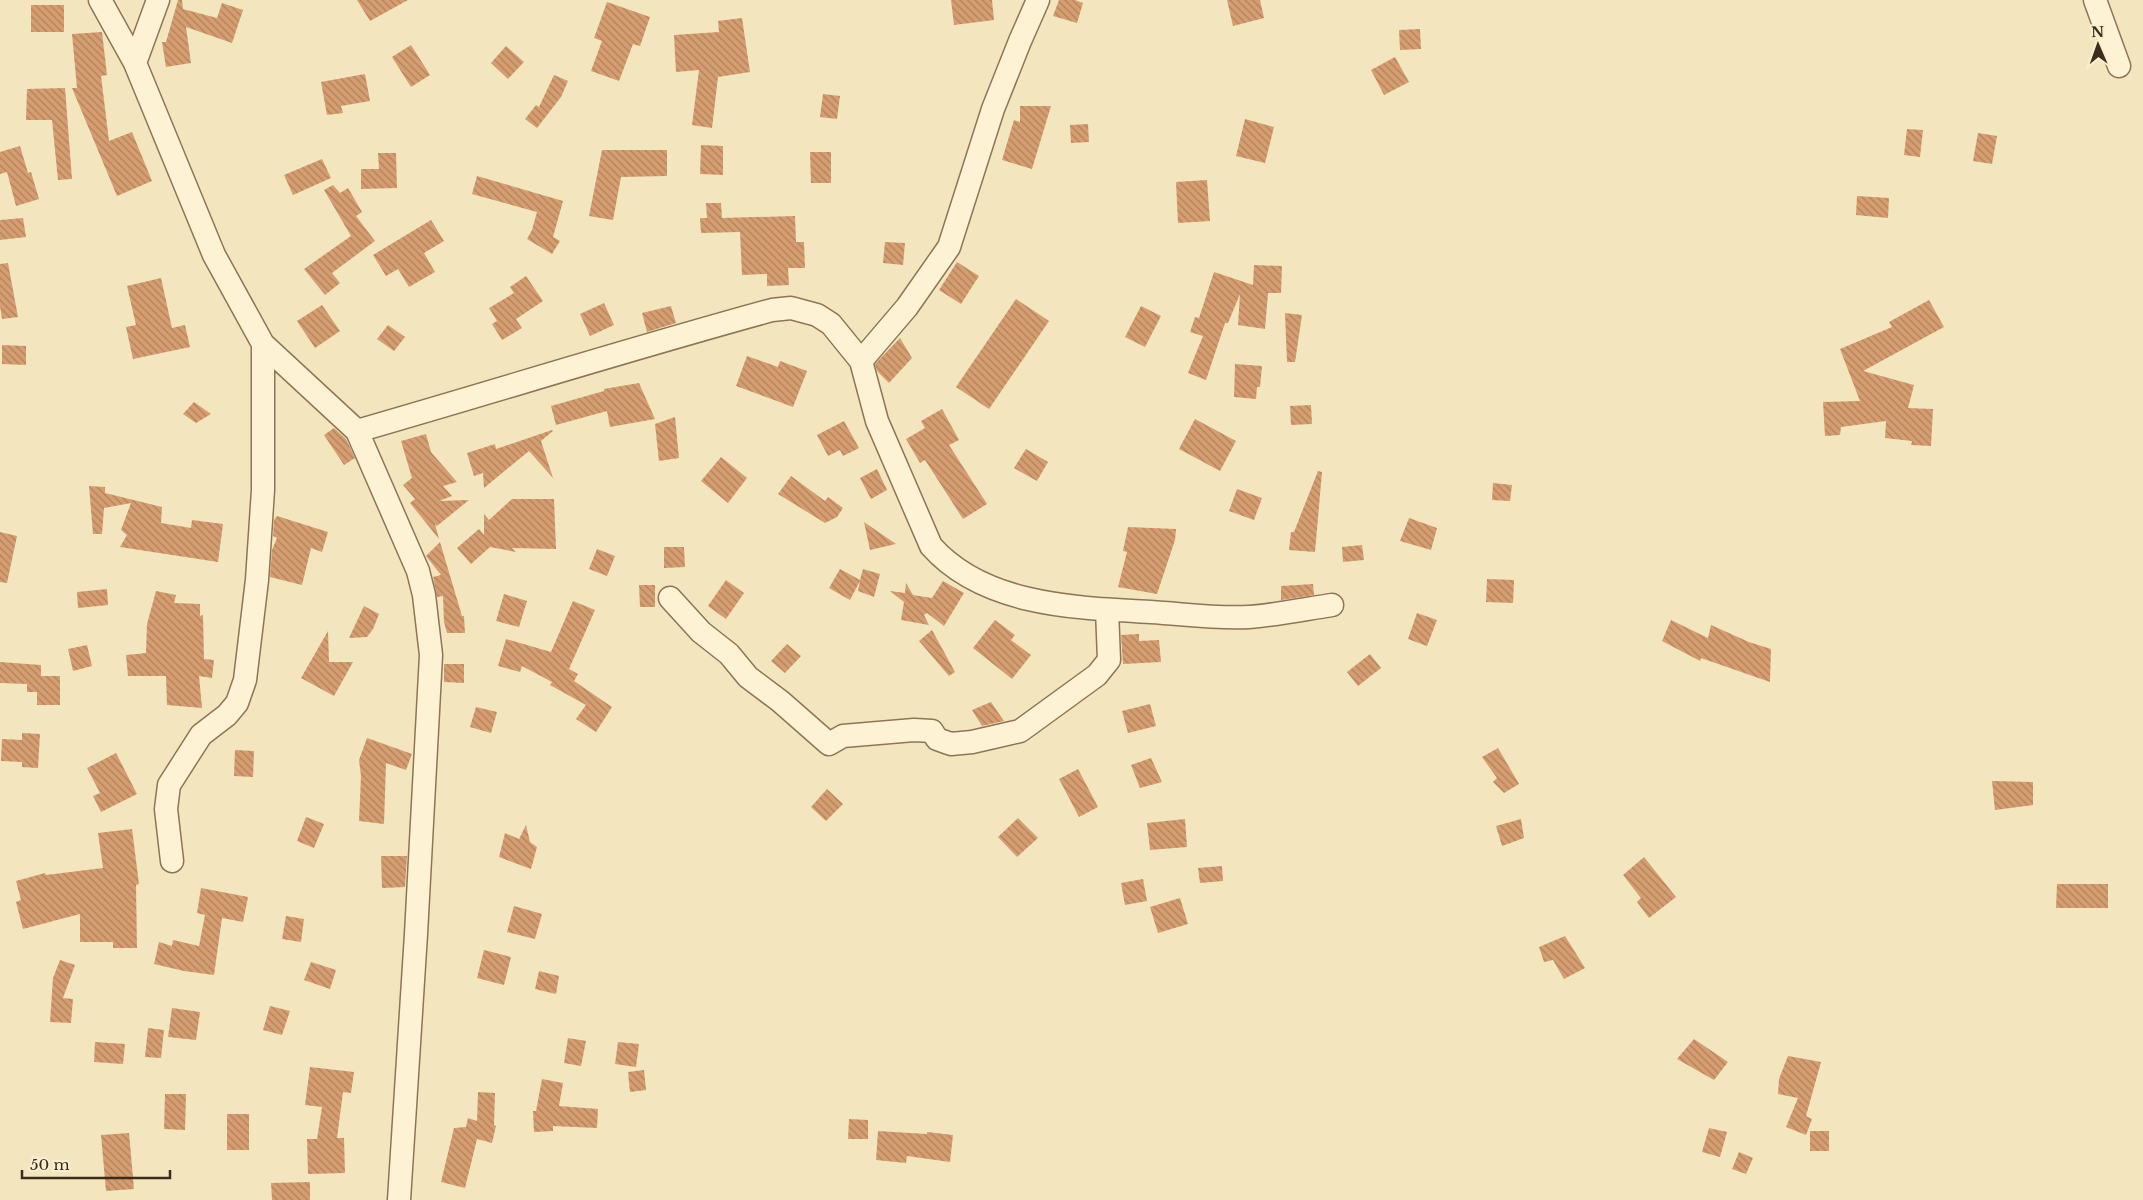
<svg xmlns="http://www.w3.org/2000/svg" width="2143" height="1200" viewBox="0 0 2143 1200" font-family="'Libre Baskerville',serif">
<defs>
<pattern id="building-back-hatch" width="6" height="6" patternUnits="userSpaceOnUse" patternTransform="scale(1.25)"><rect width="6" height="6" fill="#d69e70"/><path d="M-1 5l2 2M0 0l6 6M5-1l2 2" fill="none" stroke="#af815b"/></pattern>
</defs>
<rect width="100%" height="100%" fill="#f3e6bf"/>
<path fill="url(#building-back-hatch)" d="M178,0H182L183,9L217,18L222,3L243,10L232,43L186,27L191,63L166,67L162,42H166Z
M357,0H408L370,21Z
M951,0H992L994,20L954,25Z
M1059,0H1075L1083,3L1077,23L1053,16Z
M1227,0H1260L1264,18L1233,26Z
M607,2L650,17L640,46L633,44L619,81L591,71L602,41L594,38Z
M31,5H64V32H31Z
M742,18L750,72L718,77L712,128L692,125L699,70L676,72L674,35L719,32L718,21Z
M1420,29L1421,49L1400,50L1399,30Z
M102,32L107,75L101,76L109,141L132,132L152,181L117,196L72,88H77L72,34Z
M411,45L430,75L411,87L392,57Z
M506,46L524,62L508,79L491,63Z
M1395,57L1409,82L1384,95L1371,70Z
M365,74L370,101L341,106L343,113L327,115L321,82Z
M554,75L568,81L561,97L537,128L525,119L536,105L539,107Z
M65,88L72,179L58,180L52,120H26L27,89Z
M823,94L840,96L837,119L820,117Z
M1020,106H1051L1032,169L1002,160L1014,120L1020,122Z
M1245,119L1274,127L1265,163L1236,156Z
M1088,124L1089,142L1071,143L1070,125Z
M1907,129L1923,130L1920,157L1904,155Z
M1978,133L1997,136L1992,164L1973,161Z
M701,145L723,146V175L700,174Z
M20,146L28,173L31,172L39,199L16,206L7,172L0,174V152Z
M602,150H667V176L621,177L613,220L589,216Z
M810,152H831V183H811Z
M378,153H396L397,188L361,189V169H379Z
M322,159L331,178L293,195L284,175Z
M477,176L563,201L553,237L560,241L552,254L527,239L532,230L537,212L472,194Z
M1207,180L1210,221L1178,223L1176,182Z
M333,185L340,193L348,188L362,212L356,216L375,241L332,273L340,283L325,295L304,269L351,236L324,190Z
M1857,196L1889,198L1888,218L1856,215Z
M706,203H721L722,218L795,216L796,242H804L805,268H788L789,285L767,286V274L742,275L740,232L701,233L700,218H707Z
M23,218L26,237L0,240V220Z
M431,220L444,241L424,253L435,272L409,287L398,269L386,276L373,255Z
M885,242L905,243L903,265L883,263Z
M957,262L979,276L961,304L939,290Z
M8,263L18,317L2,319L0,306V264Z
M1254,265L1282,266L1281,293H1268L1265,329L1238,325L1240,294L1228,323H1225L1206,380L1188,373L1203,336L1190,332L1195,317L1199,318L1214,272L1253,285Z
M526,276L543,301L516,319L522,328L502,340L492,324L497,321L489,308L514,293L510,287Z
M161,278L172,328L185,325L190,347L133,359L126,327L136,325L127,286Z
M1016,299L1049,321L989,409L956,387Z
M1929,300L1944,327L1863,371L1914,385L1908,408L1933,409L1931,446L1911,445L1912,441L1885,438L1886,421L1841,427L1840,435L1825,436L1823,402L1860,401L1840,349L1892,327L1889,322Z
M604,303L614,325L590,336L580,314Z
M322,305L340,331L315,348L297,321Z
M671,306L676,323L647,332L642,313Z
M1141,306L1161,316L1145,347L1125,337Z
M1285,313L1302,315L1295,362H1287Z
M388,325L405,337L394,351L377,339Z
M900,338L912,358L889,383L877,371L875,364Z
M2,345L26,346V365L2,364Z
M747,356L778,367L780,361L807,371L793,407L736,386Z
M1235,364L1262,366L1260,387H1257L1256,399L1234,397Z
M639,383L655,419L610,427L607,411L556,425L551,406L604,391V389Z
M194,402L211,414L196,423L183,414Z
M1311,405L1312,424L1291,425L1290,406Z
M942,409L959,440L949,445L987,504L963,519L925,460L920,463L906,439L925,428L921,421Z
M675,417L679,458L659,461L655,424Z
M1195,419L1236,441L1220,471L1179,449Z
M844,421L859,448L843,456L840,450L828,456L817,435Z
M334,428L346,439L355,458L344,465L324,435Z
M552,430L553,431L541,441L553,478L529,451L484,488L483,473L474,476L467,453L495,444L496,449Z
M426,434L431,452L457,482L443,486L452,496L439,501L469,500L437,526L435,524L439,539L410,503L415,499L403,485L412,478L401,441Z
M1026,449L1048,462L1037,481L1014,468Z
M721,457L747,478L728,503L701,481Z
M877,469L887,490L871,499L860,478Z
M1318,471L1322,472L1315,552L1289,550L1291,532H1294Z
M791,476L825,501L828,497L843,508L837,517L825,523L778,494Z
M1493,483L1512,485L1510,501L1492,500Z
M89,486L105,487V493L162,507L161,523L191,528L192,520L223,524L218,562L120,547L127,535L121,530L131,503L104,508L102,534H93Z
M1237,489L1262,498L1254,520L1229,511Z
M512,499H554L556,549L512,548L516,552L490,547L471,564L457,548L479,529L484,535V514L489,520Z
M277,516L328,532L322,552L311,548L302,585L270,577L272,550L277,538L273,536L274,520Z
M1409,518L1437,528L1431,550L1400,541Z
M864,522L896,544L870,550Z
M1128,527L1176,529L1175,540L1157,594L1118,587L1127,552L1123,551Z
M0,532L17,536L7,583L0,582Z
M440,542L462,616H464L465,633H447L444,622L443,596L437,597L433,577L441,575L426,556Z
M1362,545L1364,560L1343,562L1342,547Z
M664,547H684L685,567L664,568Z
M597,549L615,556L607,576L589,569Z
M840,569L860,580L863,569L880,574L874,597L858,591L860,581L850,600L829,588Z
M1487,579L1514,580L1513,603L1486,602Z
M726,580L744,593L726,619L708,606Z
M943,581L964,593L944,626L927,613L924,615L929,625L901,620L904,602L890,591L905,593L906,583L913,595L932,598Z
M1313,584L1314,595L1281,600V586Z
M639,585H655V607H640Z
M107,589L108,605L78,608L77,592Z
M156,591L176,595L174,603L200,604V616L203,615L204,659L214,660L212,678L199,676L202,708L167,705L166,676H128L126,655L146,653L147,624Z
M504,594L527,601L519,627L496,621Z
M573,601L595,610L569,669L578,674L574,681L612,707L596,732L576,719L586,705L550,685L552,682L522,666L520,672L498,666L506,639L551,652Z
M364,606L379,614L373,629L367,637L349,638Z
M1417,613L1437,620L1427,646L1408,639Z
M995,620L1015,635L1011,640L1031,655L1012,679L973,648Z
M1671,620L1708,638L1711,625L1749,642L1771,649L1770,682L1701,658L1700,661L1662,641Z
M932,630L955,672L949,676L919,641Z
M328,631L329,662H353L334,696L301,678Z
M1139,634V641L1159,640L1161,662L1123,664L1121,635Z
M787,644L801,656L785,673L771,661Z
M87,645L92,666L73,671L68,649Z
M1370,654L1381,668L1358,686L1347,672Z
M0,662L41,665V676H60V705H37V692H27V684L0,683Z
M444,664H464V683L444,682Z
M991,702L1004,721L982,726L972,710Z
M1150,704L1156,726L1128,733L1122,711Z
M476,707L497,712L491,733L470,727Z
M22,733L40,734L38,768L22,767V762L1,761L2,739L22,740Z
M367,738L412,754L406,770L386,763L384,824L359,821L361,776L359,760Z
M1498,748L1519,784L1504,793L1493,782L1497,778L1482,757Z
M235,750L254,751L253,777L234,776Z
M116,753L137,794L101,812L93,796L100,793L87,768Z
M1151,758L1162,782L1140,788L1131,765Z
M1078,769L1098,807L1079,817L1059,779Z
M1992,781L2033,782V805L1995,810Z
M827,789L843,804L826,821L811,807Z
M306,817L324,824L314,848L297,841Z
M1018,818L1038,838L1017,857L998,837Z
M1185,819L1187,847L1150,850L1147,823Z
M1521,819L1524,838L1502,846L1496,826Z
M526,825L530,842L537,847L531,869L499,857L505,833L519,839Z
M132,829L139,884L136,885L137,948H113V942H80V914L23,929L16,902L21,900L16,881L45,873L46,875L103,868L98,833Z
M381,856H407L405,887L382,888Z
M1644,857L1676,897L1649,918L1637,902L1641,898L1623,875Z
M1222,866L1223,881L1200,883L1198,868Z
M1143,879L1147,901L1125,905L1121,883Z
M2057,884H2108V908H2056Z
M201,888L248,897L243,922L222,918L214,975L184,971L154,964L159,942L172,946L173,940L199,946L205,915L197,913Z
M1180,898L1188,924L1158,933L1150,907Z
M514,906L542,914L535,939L507,932Z
M286,916L304,919L301,942L282,939Z
M1565,936L1585,968L1564,979L1553,960L1544,962L1539,947Z
M484,950L511,957L504,985L477,978Z
M60,960L75,965L63,998L73,999L71,1023L50,1022L53,978Z
M311,962L336,970L330,989L304,980Z
M539,971L559,976L556,994L535,989Z
M270,1006L290,1011L282,1035L263,1030Z
M172,1008L200,1012L196,1040L168,1037Z
M148,1028L164,1030L161,1058L145,1057Z
M568,1038L586,1041L581,1066L564,1063Z
M1694,1039L1728,1062L1714,1080L1677,1059Z
M95,1042L125,1044L123,1064L94,1062Z
M618,1042L639,1044L636,1067L615,1064Z
M1788,1056L1821,1062L1806,1116L1812,1119L1806,1135L1786,1127L1798,1098L1778,1094L1779,1079Z
M310,1067L354,1072L351,1093L343,1092L337,1138H344L345,1173L308,1174L307,1139H317L322,1107L305,1105Z
M644,1070L646,1090L630,1092L628,1072Z
M542,1079L563,1083L559,1106L598,1109L597,1128L553,1126V1131L534,1132L533,1111H536Z
M478,1092L495,1093L494,1125L496,1126L492,1143L477,1139L465,1188L441,1182L454,1128L466,1127L468,1118L477,1121Z
M165,1094H186L185,1130L164,1129Z
M227,1114H249V1150H227Z
M849,1119L868,1120V1139H848Z
M1709,1128L1727,1132L1720,1157L1702,1152Z
M878,1131L927,1134V1132L953,1135L950,1162L907,1156L906,1163L876,1160Z
M1810,1131H1829V1151H1810Z
M129,1133L134,1189L106,1191L101,1135Z
M1739,1152L1753,1158L1746,1174L1732,1169Z
M310,1182V1200H272L271,1183Z"/>
<g fill="none" stroke-linecap="round" stroke-linejoin="round">
<g stroke="#8e7555" stroke-width="25">
<path id="minor" d="M100,0L135,63L214,255L263,344L357,431L418,571L424,595L431,655L416,934L399,1200
M2095,0L2119,66
M135,63L158,0
M861,361L907,307L949,247L993,109L1020,41L1038,0
M357,431C496,391 633,348 772,310L791,308L817,315L831,324L861,361L877,421L931,546C984,606 1077,608 1151,612C1184,614 1216,619 1249,617C1277,615 1305,609 1332,605
M670,598L701,632L729,654L748,677L780,701L829,744L843,736L914,730L932,731L937,739L951,744L972,742L1020,731L1097,675L1109,660L1107,610
M172,861L166,809L169,785L201,735L227,715L237,703L245,680L257,580L263,490V344"/>
</g>
<use href="#minor" stroke="#fdf2d3" stroke-width="22"/>
</g>
<g transform="translate(2098 45) rotate(358)" stroke="#f9efcf" stroke-width="4" paint-order="stroke">
<path d="M0-4L9 19L0 12L-9 19Z" fill="#3b2c1b"/>
<text y="-8" font-size="14" font-weight="bold" text-anchor="middle" fill="#3b2c1b">N</text>
</g>
<path d="M22 1170v8h148v-8" fill="none" stroke="#3b2c1b" stroke-width="2.5"/>
<text x="30" y="1170" font-size="15" fill="#3b2c1b" stroke="#f9efcf" stroke-width="4" paint-order="stroke">50 m</text>
</svg>
